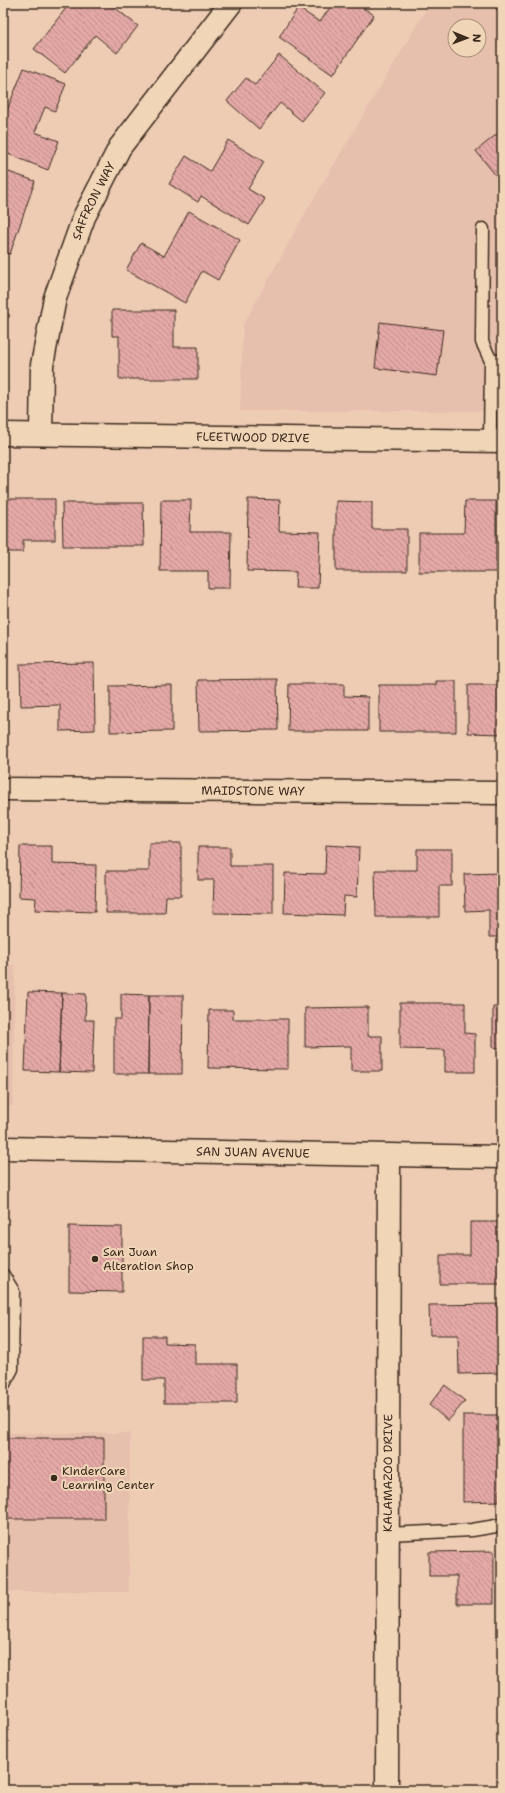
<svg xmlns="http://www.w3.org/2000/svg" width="505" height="1793" viewBox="0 0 505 1793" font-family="'Shantell Sans',sans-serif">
<defs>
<pattern id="building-back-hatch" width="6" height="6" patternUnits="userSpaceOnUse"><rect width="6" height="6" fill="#e4a9a7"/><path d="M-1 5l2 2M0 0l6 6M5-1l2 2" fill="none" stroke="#ba8a87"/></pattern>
</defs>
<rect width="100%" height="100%" fill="#eeccb4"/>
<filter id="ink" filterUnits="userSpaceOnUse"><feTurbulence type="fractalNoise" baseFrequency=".025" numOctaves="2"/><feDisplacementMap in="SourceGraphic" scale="8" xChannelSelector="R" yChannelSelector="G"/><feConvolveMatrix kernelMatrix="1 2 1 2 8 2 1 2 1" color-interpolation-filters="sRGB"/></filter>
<g filter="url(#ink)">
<path fill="#e7bfad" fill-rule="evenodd" d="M430,3H502V411H240L243,325L307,210ZM455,26H479V50H455Z
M3,965H15L13,1106H3Z
M3,1433H130L129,1592H3Z"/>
<path fill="url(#building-back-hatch)" stroke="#3b2a1e" d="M70,3H109L138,26L117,53L95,35L65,73L34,49Z
M333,3H356L374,15L333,75L279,37L298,8L320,22Z
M492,3H502V16Z
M279,55L325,93L302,121L280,103L259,129L227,101L246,78L255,85Z
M24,68L66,84L55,111L45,107L35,132L59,141L48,170L3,152V120Z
M502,130V183L476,151Z
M228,140L264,162L248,189L265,199L249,225L201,196L198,202L169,184L186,156L210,171Z
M3,170L35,181L10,254L3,252Z
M189,211L240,240L218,280L202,271L185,303L126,270L141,243L164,256Z
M3,307L10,316L3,322Z
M112,310H174V347H198V379H119V336H112Z
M380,322L443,330L437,376L375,368Z
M3,499H55V540H23V552H7V540L3,539Z
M248,499L280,500L279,531L320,532L318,588H295L296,572L247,571Z
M161,500H191L190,532H231L230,588H208V571H160Z
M336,501L372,502V529H407V571H336Z
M465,501H496V572H419V533H464Z
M62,503H143L144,546H63Z
M94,663L95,730L60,731V705L21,706L20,664Z
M277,679L278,730L199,731L198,680Z
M436,681H456V732H379V685H436Z
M289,684H344V696L368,697V731H288Z
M172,685V731L110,732V686Z
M468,685H502V734L468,733Z
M3,843H4V893H3Z
M149,843H181V896H166L165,913H106V871H149Z
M326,845L359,847L357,897L344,896L343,915L284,913L285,873L325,874Z
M20,846H52V864L96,865L95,912L35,910L36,898L19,897Z
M198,847H230V866H273V914L213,913L214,880H198Z
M417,849H452V886H439V917H376L375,870H417Z
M502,873V937H489V910L465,911L464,874Z
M28,992L62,993L59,1072L25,1071Z
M62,993L86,994L85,1020H94L92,1073L59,1072Z
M121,994L149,995L148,1074H114V1019H121Z
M149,995H183L182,1074H148Z
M400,1003H465V1033L475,1034V1072H445V1050L400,1049Z
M368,1007V1036H382V1071H351V1046L305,1047V1008Z
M493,1007H502V1048H493Z
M209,1010H233V1019H288V1069L208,1068Z
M470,1222H502V1284H440V1255H470Z
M69,1226L122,1227V1292L69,1291Z
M502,1304V1373L459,1374L458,1335H430L429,1305Z
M143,1336H165V1343L195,1344V1364H237V1403H164V1380H143Z
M445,1385L465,1401L448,1421L429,1405Z
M463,1415H502V1427H499V1467H502V1490H500L499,1501L463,1502Z
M3,1438H104V1519H3Z
M494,1551V1604H457V1576H429V1552Z"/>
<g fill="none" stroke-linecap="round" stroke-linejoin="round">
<g stroke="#3b2a1e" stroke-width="15">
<path id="service" d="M483,229L482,342L491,361
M490,441L491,361H502
M3,1275L13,1291L12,1369L3,1386
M387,1534L472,1530L502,1525"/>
</g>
<g stroke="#3b2a1e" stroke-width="25">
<g id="minor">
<path id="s1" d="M3,434L502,441"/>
<path id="s2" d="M41,434L42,365L55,298L84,217L120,147L231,3"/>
<path id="s3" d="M3,789L502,793"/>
<path id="s4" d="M387,1790L389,1156"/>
</g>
</g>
<g stroke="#3b2a1e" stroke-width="25">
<g id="secondary">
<path id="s5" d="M3,1148L502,1157"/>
</g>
</g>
<use href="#service" stroke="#f0d5b7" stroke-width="12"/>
<use href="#minor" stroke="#f0d5b7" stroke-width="22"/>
<use href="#secondary" stroke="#f0d5b7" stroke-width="22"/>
</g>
</g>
<g fill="#3b2a1e" stroke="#f0d5b7" stroke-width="1.5">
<circle cx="95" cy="1259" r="4"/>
<circle cx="54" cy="1478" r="4"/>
</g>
<g text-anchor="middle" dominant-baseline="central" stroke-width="4" stroke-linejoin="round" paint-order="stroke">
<g font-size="12" fill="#3b2a1e" stroke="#f0d5b7">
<text stroke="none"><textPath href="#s2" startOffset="242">SAFFRON WAY</textPath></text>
<text stroke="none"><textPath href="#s1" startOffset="250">FLEETWOOD DRIVE</textPath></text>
<text stroke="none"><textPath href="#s3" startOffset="250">MAIDSTONE WAY</textPath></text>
<text stroke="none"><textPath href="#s5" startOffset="250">SAN JUAN AVENUE</textPath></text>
<text stroke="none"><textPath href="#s4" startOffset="317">KALAMAZOO DRIVE</textPath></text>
</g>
<g font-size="12" fill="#3b2a1e" stroke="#f0d5b7" text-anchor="start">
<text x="103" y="1252">San Juan<tspan x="103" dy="14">Alteration Shop</tspan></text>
<text x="62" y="1471">KinderCare<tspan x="62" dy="14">Learning Center</tspan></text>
</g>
</g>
<rect width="505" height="1793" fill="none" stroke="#f0d5b7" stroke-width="16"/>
<rect x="8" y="8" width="489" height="1777" fill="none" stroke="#3b2a1e" stroke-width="1.5" filter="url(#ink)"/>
<g transform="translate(467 38) rotate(91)"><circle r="19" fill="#f0d5b7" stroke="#a8917a"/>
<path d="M0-3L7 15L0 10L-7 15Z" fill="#3b2a1e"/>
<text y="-6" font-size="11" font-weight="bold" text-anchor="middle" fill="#3b2a1e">N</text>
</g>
</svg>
